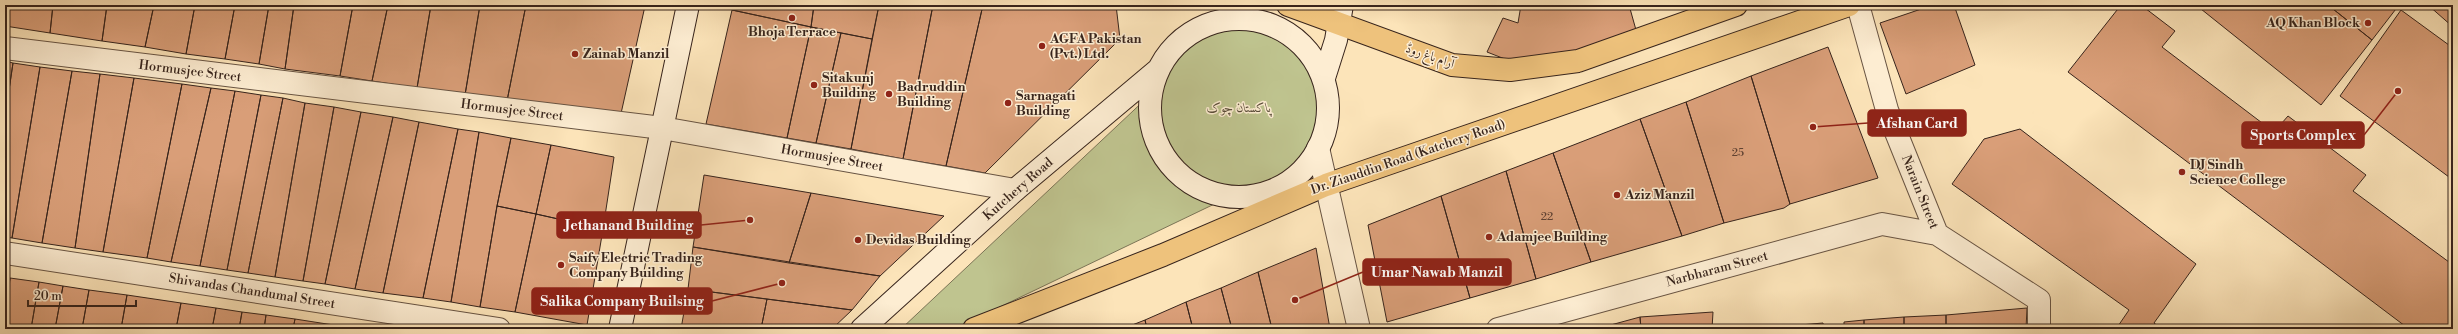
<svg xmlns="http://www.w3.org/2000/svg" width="2458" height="334" viewBox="0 0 2458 334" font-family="'Libre Bodoni',Amiri,serif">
<rect width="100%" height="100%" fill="#fce4b9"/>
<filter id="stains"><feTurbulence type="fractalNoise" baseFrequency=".005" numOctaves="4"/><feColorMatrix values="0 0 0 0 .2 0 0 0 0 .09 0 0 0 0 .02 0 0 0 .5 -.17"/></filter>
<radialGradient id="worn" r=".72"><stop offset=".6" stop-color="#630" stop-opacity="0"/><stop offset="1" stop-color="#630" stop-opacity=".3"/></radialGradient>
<path fill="#bfc48f" stroke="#7b7456" d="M1228,20C1238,20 1250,18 1259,20C1268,22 1293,34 1300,39C1308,45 1313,59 1318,68C1340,108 1324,157 1287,183C1271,195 1249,195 1229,197L954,329H901L1150,95C1165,48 1180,33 1228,20Z"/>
<path fill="#d99e78" stroke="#37241c" d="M5,5H53L50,33L5,26Z
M53,5H107L102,41L50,33Z
M107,5H154L145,47L102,41Z
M154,5H195L186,54L145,47Z
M195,5H235L225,59L186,54Z
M235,5H269L259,64L225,59Z
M269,5H294L285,69L259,64Z
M294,5H353L340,76L285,69Z
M353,5H388L372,81L340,76Z
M388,5H431L417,88L372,81Z
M431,5H480L465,95L417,88Z
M480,5H526L507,101L465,95Z
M526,5L645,6L620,118L507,101Z
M733,5H814L811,27L732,10Z
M814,5H879L872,39L811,27Z
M879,5H933L903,159L851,149Z
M933,5H983L946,166L903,159Z
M983,5H1116L1120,39L985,173L946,166Z
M1521,5L1599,7L1629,5L1636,30L1563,60L1510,61L1487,52L1503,18L1518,23Z
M1933,5H1954L1975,65L1906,94L1880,23Z
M2121,5H2141L2175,31L2162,47L2274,132L2288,116L2366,175L2353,191L2453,265V329H2409L2068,72Z
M2205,5H2328L2372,40L2321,105L2201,9Z
M2328,5H2399L2372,40Z
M2428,5H2453V27Z
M732,10L811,27L787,138L706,124Z
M2401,10L2453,48V180L2340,96Z
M811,27L841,33L816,143L787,138Z
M841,33L872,39L851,149L816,143Z
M1828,47L1878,178L1790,204L1751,76Z
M5,61L13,63L5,117Z
M13,63L40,67L12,238L5,237V117Z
M40,67L72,71L42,243L12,238Z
M72,71L100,74L75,248L42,243Z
M100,74L134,78L103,252L75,248Z
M1751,76L1790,204L1784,208L1724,223L1686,102Z
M134,78L182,84L147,258L103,252Z
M182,84L211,88L171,262L147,258Z
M211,88L235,91L200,266L171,262Z
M235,91L261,95L227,270L200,266Z
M261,95L283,98L248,273L227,270Z
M283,98L305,103L275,277L248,273Z
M1686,102L1724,223L1682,236L1640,119Z
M305,103L334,107L303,281L275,277Z
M334,107L361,112L325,284L303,281Z
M361,112L393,117L355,289L325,284Z
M393,117L419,122L383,293L355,289Z
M1640,119L1682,236L1591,262L1553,153Z
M419,122L458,129L423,298L383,293Z
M458,129L479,132L451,302L423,298Z
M2020,129L2196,264L2154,323L2162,329H2116L2129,310L1952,184L1984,139Z
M479,132L511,138L497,206L480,307L451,302Z
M511,138L551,145L536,214L497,206Z
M551,145L614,157L603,229L536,214Z
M1553,153L1591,262L1536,279L1506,171Z
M1506,171L1536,279L1470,298L1441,196Z
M704,175L811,193L789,263L693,247Z
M811,193L944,216L880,276L789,263Z
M1441,196L1470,298L1387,322L1368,225Z
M497,206L536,214L515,312L480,307Z
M536,214L603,229L587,325L515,312Z
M693,247L880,276L852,310L688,289Z
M1316,248L1330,329H1272L1258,272Z
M1258,272L1272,329H1232L1221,288Z
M5,277L10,278L5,313Z
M10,278L39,282L31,329H5Z
M39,282L63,286L55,329H31Z
M63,286L89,290L82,329H55Z
M1221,288L1232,329H1193L1186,302Z
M688,289L767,299L761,329H681Z
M89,290L127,295L121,329H82Z
M127,295L181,303L176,329H121Z
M767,299L852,310L832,329H761Z
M1186,302L1193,329H1147L1145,320Z
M181,303L216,308L212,329H176Z
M216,308L242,312L239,329H212Z
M2027,308L2026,329H1946V315Z
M242,312L266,315L264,329H239Z
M1713,312L1712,329H1641L1640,317Z
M266,315L295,319L293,329H264Z
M1946,315V329H1904V317Z
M1640,317L1641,329H1596Z
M1904,317V329H1864V320Z
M295,319L327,324L326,329H293Z
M1145,320L1147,329H1122Z
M1864,320V329H1844V322Z
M1823,323L1824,329H1800V325Z
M327,324L350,327V329H326Z
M1800,325V329H1738L1756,328Z"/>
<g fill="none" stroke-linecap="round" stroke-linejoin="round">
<g stroke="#685443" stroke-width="24">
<path id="minor" d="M1858,5L1887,110L1937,234L2039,300V329
M5,48L662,128L1015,190
M5,253L499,329
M1498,329L1882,224L1937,234"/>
</g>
<g stroke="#685443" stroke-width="24">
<path id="tertiary" d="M1318,148L1359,329"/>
</g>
<g stroke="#37241c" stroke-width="24">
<path id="secondary" d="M1150 108a89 89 0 1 1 178 0a89 89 0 1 1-178 0Z
M1324,78L1336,40L1342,5
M620,329L688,5
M862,329L1015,190L1159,69"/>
</g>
<g stroke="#37241c" stroke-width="24">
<path id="primary" d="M1288,5L1452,65L1510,70L1578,61L1736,5
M974,329L1163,255L1326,185L1849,5"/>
</g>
<use href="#minor" stroke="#fdedd2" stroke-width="22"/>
<use href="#tertiary" stroke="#fdedd2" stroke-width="22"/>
<use href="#secondary" stroke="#fdedd2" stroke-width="22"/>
<use href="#primary" stroke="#eec27c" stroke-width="22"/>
</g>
<g fill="#8f2418" stroke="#fdedd2" stroke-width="1.5">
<circle cx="792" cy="18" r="4"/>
<circle cx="2368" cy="23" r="4"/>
<circle cx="1042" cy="46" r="4"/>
<circle cx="575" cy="54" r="4"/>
<circle cx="814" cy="85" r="4"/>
<circle cx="889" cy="94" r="4"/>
<circle cx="1008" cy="103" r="4"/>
<circle cx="2182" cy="172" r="4"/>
<circle cx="1617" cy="195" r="4"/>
<circle cx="1489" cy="237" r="4"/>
<circle cx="858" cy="240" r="4"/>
<circle cx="561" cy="265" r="4"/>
</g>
<g text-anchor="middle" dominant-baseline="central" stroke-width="3" stroke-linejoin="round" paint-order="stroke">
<g font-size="11" fill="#604233">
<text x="1738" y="153">25</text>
<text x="1547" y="217">22</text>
</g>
<g font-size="13" font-weight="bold" fill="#37241c" stroke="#fdedd2" text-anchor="start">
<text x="2360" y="23" text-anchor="end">AQ Khan Block</text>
<text x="792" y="32" text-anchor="middle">Bhoja Terrace</text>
<text x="1050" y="39">AGFA Pakistan<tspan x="1050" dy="15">(Pvt.) Ltd.</tspan></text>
<text x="583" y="54">Zainab Manzil</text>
<text x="822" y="78">Sitakunj<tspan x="822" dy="15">Building</tspan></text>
<text x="897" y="87">Badruddin<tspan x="897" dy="15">Building</tspan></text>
<text x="1016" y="96">Sarnagati<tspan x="1016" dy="15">Building</tspan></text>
<text x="2190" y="165">DJ Sindh<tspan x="2190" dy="15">Science College</tspan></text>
<text x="1625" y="195">Aziz Manzil</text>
<text x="1497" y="237">Adamjee Building</text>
<text x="866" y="240">Devidas Building</text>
<text x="569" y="258">Saify Electric Trading<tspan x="569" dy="15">Company Building</tspan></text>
</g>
<g font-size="13" fill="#37241c" stroke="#fdedd2">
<text transform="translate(1430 56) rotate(19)">آرام باغ روڈ</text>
<text transform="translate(190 71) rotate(7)">Hormusjee Street</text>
<text transform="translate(512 110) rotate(7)">Hormusjee Street</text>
<text transform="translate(1408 157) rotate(-19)">Dr. Ziauddin Road (Katchery Road)</text>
<text transform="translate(832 158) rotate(10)">Hormusjee Street</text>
<text transform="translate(1018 189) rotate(-41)">Kutchery Road</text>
<text transform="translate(1920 192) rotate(68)">Narain Street</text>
<text transform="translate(1717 269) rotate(-15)">Narbharam Street</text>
<text transform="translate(252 291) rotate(9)">Shivandas Chandumal Street</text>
</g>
<g font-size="13" font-style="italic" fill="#594c39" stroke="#fdedd2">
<text x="1239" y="108">پاکستان چوک</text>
</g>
</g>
<path fill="none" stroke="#8f2418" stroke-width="1.5" d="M1813 127L1868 123M2398 91L2364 135M750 220L701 225M1295 300L1363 272M782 283L712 301"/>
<g fill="#8f2418" stroke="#fdedd2" stroke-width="1.5">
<circle cx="1813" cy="127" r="4"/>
<circle cx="2398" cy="91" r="4"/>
<circle cx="750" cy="220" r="4"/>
<circle cx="1295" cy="300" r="4"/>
<circle cx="782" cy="283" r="4"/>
</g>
<g fill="#8f2418" stroke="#8f2418" stroke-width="1.5">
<rect x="1868" y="110" width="98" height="26" rx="4"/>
<rect x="2242" y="122" width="122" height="26" rx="4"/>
<rect x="557" y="212" width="144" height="26" rx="4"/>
<rect x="1363" y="259" width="148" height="26" rx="4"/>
<rect x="532" y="288" width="180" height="26" rx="4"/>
</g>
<g font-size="14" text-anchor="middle" font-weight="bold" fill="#fff">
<text x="1917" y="128">Afshan Card</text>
<text x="2303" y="140">Sports Complex</text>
<text x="629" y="230">Jethanand Building</text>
<text x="1437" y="277">Umar Nawab Manzil</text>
<text x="622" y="306">Salika Company Builsing</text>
</g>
<rect width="2458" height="334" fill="none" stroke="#fce4b9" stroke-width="20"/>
<rect x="6" y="6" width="2446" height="322" fill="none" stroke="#37241c" stroke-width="2"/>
<rect x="10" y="10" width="2438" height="314" fill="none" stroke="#37241c"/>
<path d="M28 300v6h108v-6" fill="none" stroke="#37241c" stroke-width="2"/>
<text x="34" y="300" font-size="12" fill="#37241c" stroke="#fdedd2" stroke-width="3" paint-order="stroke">20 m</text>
<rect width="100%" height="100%" filter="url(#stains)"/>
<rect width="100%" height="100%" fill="url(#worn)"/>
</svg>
